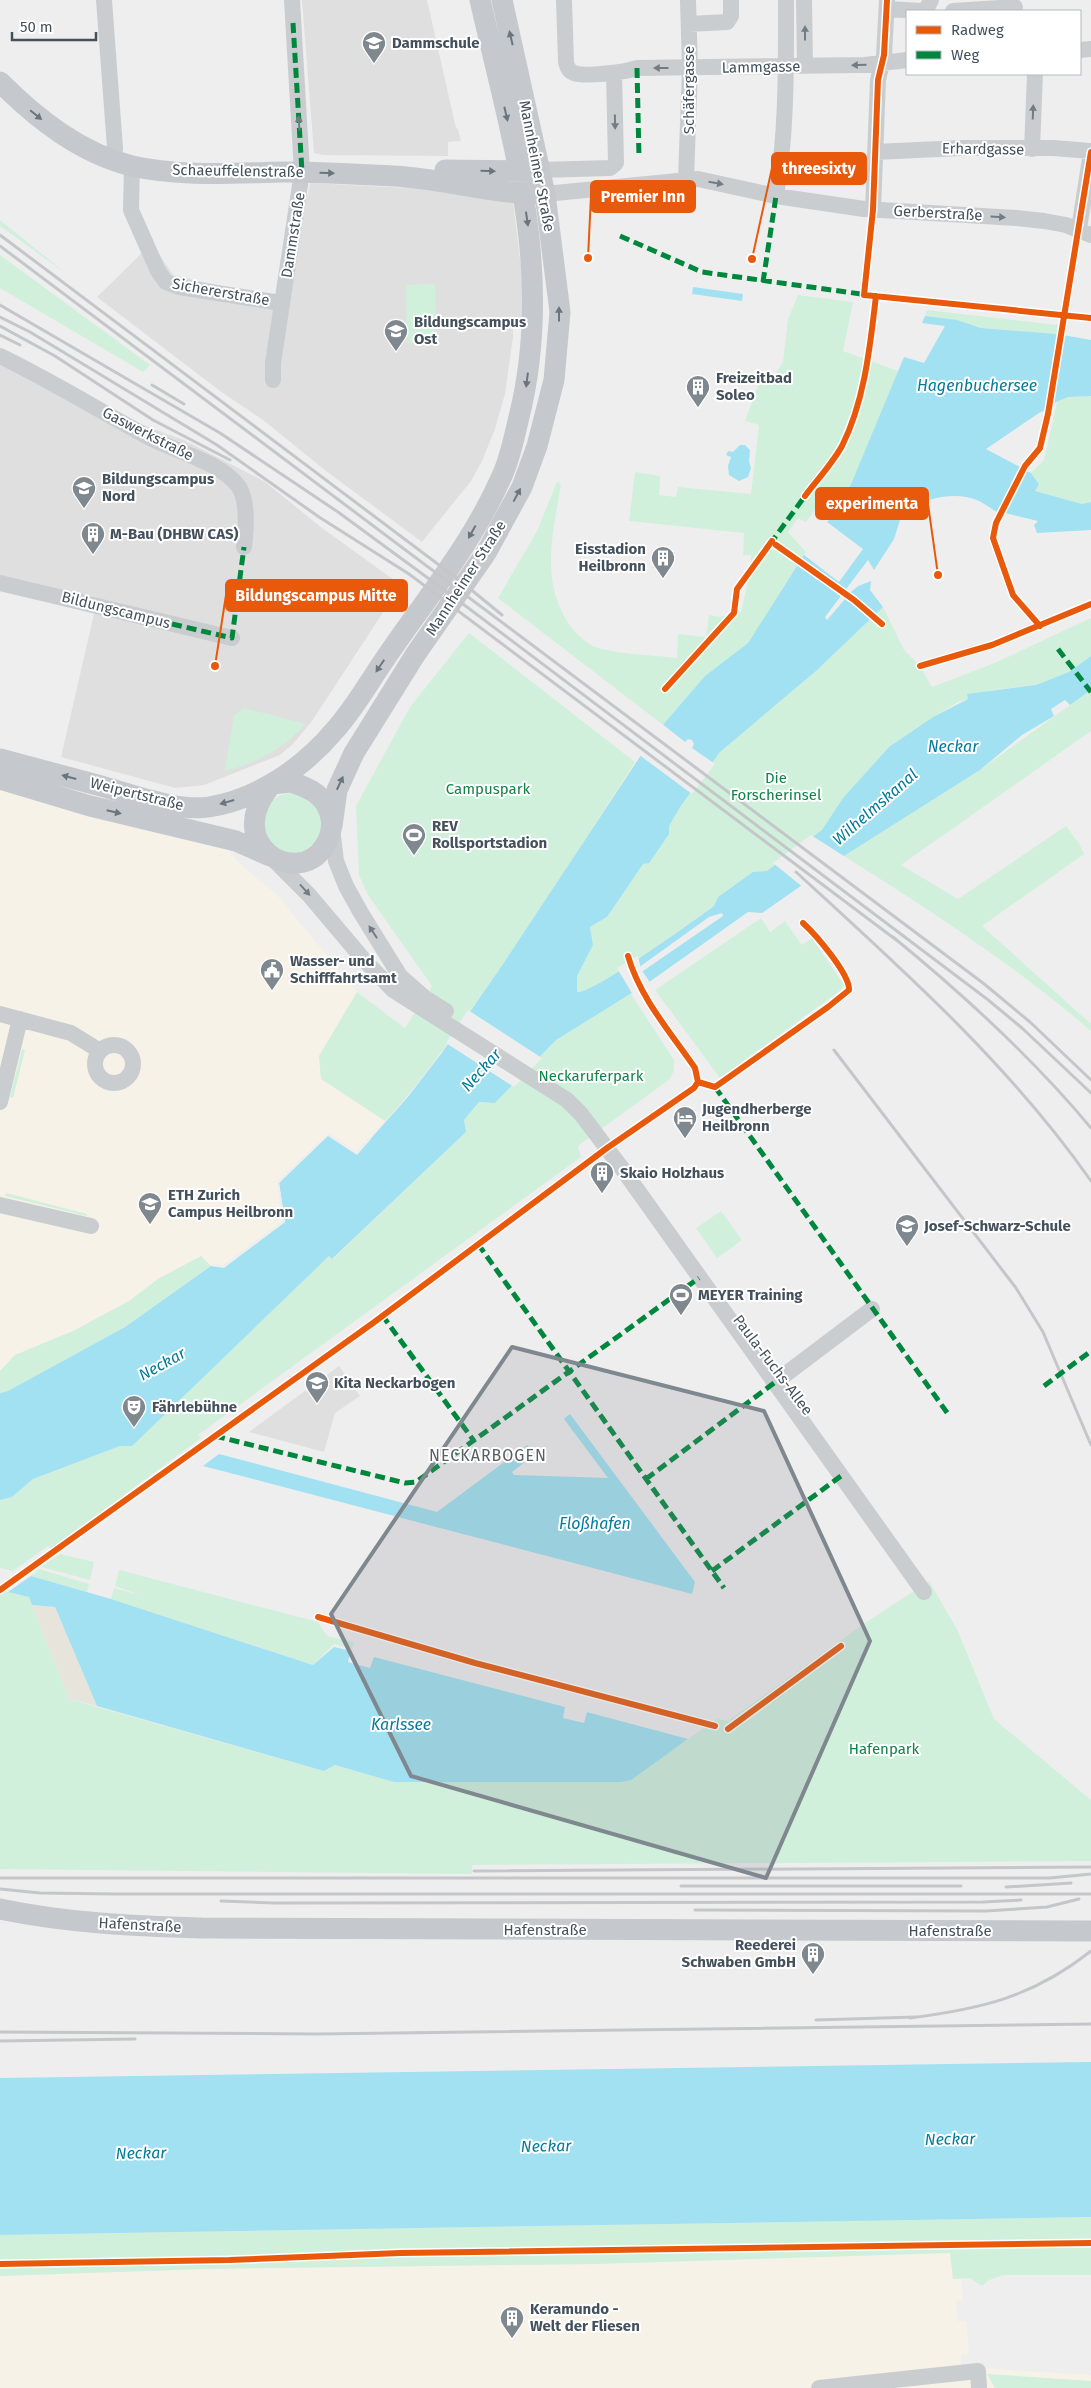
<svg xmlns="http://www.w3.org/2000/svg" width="1091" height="2388" viewBox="0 0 1091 2388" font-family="'Fira Sans',sans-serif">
<rect width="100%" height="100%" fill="#efeeee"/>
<path fill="#f7f2e8" d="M0,780L222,842L239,863L277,895L357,992L319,1056L321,1079L385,1121L357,1155L285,1222L224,1268L211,1266L201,1256L158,1279L129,1301L73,1331L15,1355L0,1371Z
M951,2253L953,2279H961L963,2300L956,2301L957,2321H966L969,2354L961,2355V2367L1091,2375V2388H0V2276L204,2269L596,2264Z"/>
<path fill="#e0dfe0" d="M302,0H427L456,128L458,129L461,141L448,142V156L323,155L314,153Z
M310,183L512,193L527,317L513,318V337L505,394L495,429L482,461L471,481L422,542L326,471L263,420L220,391L97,297L152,243L173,275L286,301L305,195H308Z
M0,365L83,403L184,440L264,481L322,528L401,585L312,721L293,744L280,755L204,785L175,788L61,757L97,601L0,578Z
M339,1366L360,1396L335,1413L324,1452L249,1432Z"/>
<path fill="#d0f0dc" d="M0,220L68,275L0,226Z
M0,255L150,365L143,372L0,288Z
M435,284L436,342L407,343L406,285Z
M798,295L853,302L843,351L898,371L894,385L842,506L835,512L821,502L806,522L798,518L788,532L806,552L748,643L705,676L663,725L498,598L537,531L557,482L561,484C554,529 541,573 564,616C570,627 581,640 593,646C611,654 655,655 677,658L678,634L706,637L709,615L720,617L741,612L749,578L751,555H743L744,533L629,521L635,472L660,476L659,495L676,497L678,487L751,494L759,425L745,421L759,383L767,385L775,380L777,371L783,362L788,319Z
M927,310L1058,325L1057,334L981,328L963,322L925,316Z
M1091,396V502L1082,504L1034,491L1039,484L1031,473L1044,460L1057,402L1068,397Z
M883,607L904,650L920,666L932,687L997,662L1091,618V656L1069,672L1036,685L993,690L958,702L933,717L889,747L843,798L823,830L767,871L718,897L714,906C695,919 591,996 577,992V976L593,945L590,927L607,917L680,807L720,752L816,671Z
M469,633L635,762C583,843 531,925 476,1003C447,1044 420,1084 385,1121L321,1079L319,1056L357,992L405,1028L432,986L368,895L359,875L356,806L410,707Z
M1091,690V731L901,865L958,899L1066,826L1080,845L1084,854L982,926L1091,1024V1031C1015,965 929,910 844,856L980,770Z
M244,708L305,724C283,749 257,763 225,771L234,715Z
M262 823a30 30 0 1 1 60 0a30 30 0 1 1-60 0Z
M761,918L770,932L785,921L802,945L812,938L844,985L841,990L720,1078L655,990Z
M631,994L674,1060V1070L670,1079L578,1146L581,1157L198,1435L201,1438L51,1549L48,1546L13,1571L0,1568V1500L12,1497L33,1479L120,1446L132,1445L329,1256L333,1259L466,1132L464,1120L479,1102L495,1103L556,1040Z
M22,1049L25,1050L13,1098L10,1097Z
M6,1193L87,1214V1216L5,1196Z
M721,1211L742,1240L717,1258L696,1228Z
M201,1256L211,1266L125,1327L8,1391L0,1393V1371L15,1355L73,1331L129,1301L158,1279Z
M60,1554L94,1562L90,1580L41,1567Z
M39,1569L89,1584L87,1592L31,1576Z
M119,1570L318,1622L327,1636L354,1642L352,1649L334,1644L313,1665L111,1599L114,1588L140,1595L115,1586Z
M929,1581L957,1629L994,1719L1091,1800V1861L472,1865V1874L0,1869V1590L29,1597L69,1699L324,1771L335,1765L394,1782H621L631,1779L717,1719L728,1721L865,1623Z
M1091,2217V2275H1003L989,2280L982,2286L970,2278L953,2279L950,2253L596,2264L204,2269L0,2276V2235Z
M987,2374L1091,2381V2388H995Z"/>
<path fill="#e7e4dc" d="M32,1605L55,1607L97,1706L69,1699Z"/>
<path fill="#a1e1f2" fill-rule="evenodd" d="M693,287L743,294L742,301L692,294Z
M925,316L957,320L981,328L1057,334L1091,340V396L1068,397L1052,404L1050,414L1045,413V410L1039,413L986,449L1022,468L1023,465L1028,468L1027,471L1031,473L1039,484L1035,491L1082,504L1091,502V530L1037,533L1034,525L1038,521L1005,513L1002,519L997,517L999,513C992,510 986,504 979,501C960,492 929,496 914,508L915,511L900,520L894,539L874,570L868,560L825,617L827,620L851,592L858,586L871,581L870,590L883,607L816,671L720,752L680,807L669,826V834L649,863L643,864L607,917L590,927L593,945L577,976V992C590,996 696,919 714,906L718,897L753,872L767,871L822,830L843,798L889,747L933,717L968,699L967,694L1036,685L1069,672L1091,656V690L1070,705L1065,700L1051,709L1054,716L1022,735L980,770L844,856L762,913L748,912L645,985L556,1040L495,1103L479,1102L464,1120L466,1132L332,1259L329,1256L132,1446H120L33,1479L12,1497L0,1500V1393L8,1391L125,1327L211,1266L224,1267L285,1222L279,1183L328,1135L357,1154L407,1098L441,1054L501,967L655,734L705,676L748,643L804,555L839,582L863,549L827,522L842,506L904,357L924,363L945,326L922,323ZM722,913L723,916L640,973L638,968L709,917Z
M740,445H745L750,450L749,461L751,468L748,477L739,481L729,475L728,466L731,457L726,455L728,451L733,452Z
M570,1414L695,1582L692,1594L203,1466L219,1454L437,1512L527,1445L534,1455L512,1472L514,1475L608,1478L564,1419Z
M31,1576L111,1599L313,1665L334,1647L351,1651L348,1662L370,1668L374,1657L565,1707L563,1718L584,1723L587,1712L688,1739L631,1780L621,1782H394L335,1765L324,1771L97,1706L55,1607L32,1605L29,1597L8,1592Z
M1091,2062V2217L0,2235V2078Z"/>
<path fill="#efeeee" d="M1058,332L1062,333L1050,414L1045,413Z
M1023,465L1028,468L1002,519L997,517Z
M661,723L685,742L688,739L692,740L694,744L692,748L715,764L692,794L638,754Z
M811,835L847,858L804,888L773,863Z
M638,956L641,969L651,984L633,995L617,968Z
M468,1010L542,1058L514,1087L446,1043Z
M329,1133L356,1151L369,1137L371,1139L357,1155L328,1136L279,1183L285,1222L224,1268L211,1266L214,1264L223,1265L282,1221L277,1181Z"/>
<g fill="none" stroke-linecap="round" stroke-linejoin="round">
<path stroke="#cacdcf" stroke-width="16" d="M104,0L115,148L114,160
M564,0L566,62C567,66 568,70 572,72C581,78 626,72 637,68L865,65L907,60
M804,0L805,66
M887,9L922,11L926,10L931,0
M953,11L1015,7
M689,24L727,22L731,16V0
M1080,50L1091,49
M1032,149L1035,74
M875,152L960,148H1053L1091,151
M132,166L131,210L158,271L166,282L179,287L281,303
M540,170L610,168L616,163L614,73
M686,179L690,68L688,0
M545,194L698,179L776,196L864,209L1016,218L1044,221L1066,225L1091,235
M776,196C787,131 786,66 786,0
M873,210L878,80L884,55L887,0
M1079,229L1091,152
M0,356C52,381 100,411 150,438C177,452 221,462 239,487C248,501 246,531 244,547
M273,380V363L302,172L292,0
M0,583L232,638
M332,828L336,861L346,886L361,913L400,976L425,998L446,1011
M272,858L309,895L364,960L393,990L567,1100L581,1114L621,1167L924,1592
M0,1014L71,1033L100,1051
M95 1064a19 19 0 1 1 38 0a19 19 0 1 1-38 0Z
M0,1102L20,1019
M0,1205L91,1226
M774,1383L872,1309
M819,2388L978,2371L979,2388"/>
<path stroke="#c5c9cd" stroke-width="21" d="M0,82C37,119 80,153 132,166C181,177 233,173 283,172C320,172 356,174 393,176C440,178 487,193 535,194
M445,170L532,171
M0,759C34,768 67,777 101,786C130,794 179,812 209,807C258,799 303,768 335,730C354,709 369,682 385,659C425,600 472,544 501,478C510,460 514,437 519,417C555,272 512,141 480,0
M0,779L90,806L236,841L270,856
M291,782C310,788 327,796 331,818C333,829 330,838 324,847C297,888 220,845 272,784Z
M332,826L337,790L354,753L415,655L486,553L522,487L537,446L554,380L560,312L545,194L502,0
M0,1909C67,1923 133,1926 201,1928L1091,1931"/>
<path stroke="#c4c6c9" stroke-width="3" d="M0,235L463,583L502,615
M0,246L983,983L1030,1022L1091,1080
M0,305L220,433L338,512L451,595L987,999L1022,1028L1091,1093
M0,317L30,332L217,445L319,517L409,574L899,942
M0,326L55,356L153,420L230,460
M0,335L20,345
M152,385L184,404
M796,872C901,968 1009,1064 1091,1181
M893,937C964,995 1032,1057 1091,1128
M834,1050L1016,1288L1043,1332L1091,1445
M474,1871L1091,1867
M0,1878H1050L1091,1874
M681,1886H961
M1006,1887L1071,1883
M0,1889L40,1893L115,1894H1091
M221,1901L273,1903L983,1902L1021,1900
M695,1910L986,1911L1047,1907L1079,1899
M910,2018C981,2009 1033,1997 1091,1951
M816,2020L916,2017
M0,2032L317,2034L1091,2024
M0,2041L135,2039"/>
<path stroke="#00873e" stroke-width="5" stroke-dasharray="10 5" stroke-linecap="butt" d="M293,23L302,172
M637,68L639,158
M620,236L702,272L868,295
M763,282L776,196
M770,544L805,496
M99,607L232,638L244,547
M1058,649L1091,692
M715,1087L948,1414
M478,1244L724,1588
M382,1315L474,1441
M1044,1386L1091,1351
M215,1436L405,1483L416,1482L699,1278
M646,1479L774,1383
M712,1571L841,1476"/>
<g stroke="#fff" stroke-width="9">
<path id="cycleway" d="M887,0L884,55L878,80L873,210L864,295L1091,318
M805,496C817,480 832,464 842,446C865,400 870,346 876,296
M776,545L854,600L882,624
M1040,626L1013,595L993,538L996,523L1025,466L1040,448L1048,414L1091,152
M920,666L992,645L1091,604
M665,689L734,613L737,589L772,541
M698,1082L715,1087L828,1007L849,990C850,974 815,934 803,923
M0,1590L373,1323L607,1148L694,1088L698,1082L695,1068C671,1033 640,998 628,956
M318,1617L475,1663L715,1726
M728,1729L841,1646
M0,2264L229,2260L400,2253L1091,2243"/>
</g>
<use href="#cycleway" stroke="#e8590c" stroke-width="6"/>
</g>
<defs><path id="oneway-solid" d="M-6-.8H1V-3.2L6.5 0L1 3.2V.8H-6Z" transform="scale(1.25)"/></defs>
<g fill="#737c84">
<use href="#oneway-solid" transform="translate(805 33) rotate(-90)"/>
<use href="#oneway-solid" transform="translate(859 65) rotate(179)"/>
<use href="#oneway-solid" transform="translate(661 68) rotate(180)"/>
<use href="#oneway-solid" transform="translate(1033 112) rotate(-88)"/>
<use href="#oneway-solid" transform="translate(615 122) rotate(89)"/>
<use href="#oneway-solid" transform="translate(299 123) rotate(-94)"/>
<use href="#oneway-solid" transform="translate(716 183) rotate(10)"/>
<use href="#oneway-solid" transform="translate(998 217) rotate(3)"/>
<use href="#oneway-solid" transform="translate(305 890) rotate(48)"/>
<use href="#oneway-solid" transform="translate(373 932) rotate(-123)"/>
</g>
<g fill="#6b757e">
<use href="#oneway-solid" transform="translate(511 38) rotate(-103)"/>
<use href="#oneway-solid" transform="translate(506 114) rotate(77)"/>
<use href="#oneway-solid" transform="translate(36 115) rotate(39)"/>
<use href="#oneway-solid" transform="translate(488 171) rotate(1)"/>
<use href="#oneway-solid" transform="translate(327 173) rotate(2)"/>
<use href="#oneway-solid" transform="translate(527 219) rotate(82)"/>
<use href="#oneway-solid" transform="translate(559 314) rotate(-90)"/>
<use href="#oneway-solid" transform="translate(527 380) rotate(97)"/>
<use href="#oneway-solid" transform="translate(517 495) rotate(-62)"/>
<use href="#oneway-solid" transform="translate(472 532) rotate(119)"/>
<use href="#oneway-solid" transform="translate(380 666) rotate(124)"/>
<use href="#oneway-solid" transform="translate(69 777) rotate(-165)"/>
<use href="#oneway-solid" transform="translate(340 783) rotate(-65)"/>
<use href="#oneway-solid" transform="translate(227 802) rotate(164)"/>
<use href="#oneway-solid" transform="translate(114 812) rotate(13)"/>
</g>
<path fill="#80888f" fill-opacity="0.2" stroke="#80888f" stroke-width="4" stroke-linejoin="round" d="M512,1347L764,1411L870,1641L766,1878L411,1776L331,1614Z"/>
<defs>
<g id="school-pin" transform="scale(1.25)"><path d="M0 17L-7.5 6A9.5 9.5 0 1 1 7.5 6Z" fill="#80888f" stroke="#fff"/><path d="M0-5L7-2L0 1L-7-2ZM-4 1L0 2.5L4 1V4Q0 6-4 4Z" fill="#fff"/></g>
<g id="university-pin" transform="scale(1.25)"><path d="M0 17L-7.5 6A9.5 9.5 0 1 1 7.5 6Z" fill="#80888f" stroke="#fff"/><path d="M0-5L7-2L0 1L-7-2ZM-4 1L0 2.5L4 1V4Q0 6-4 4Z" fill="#fff"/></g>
<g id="building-pin" transform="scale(1.25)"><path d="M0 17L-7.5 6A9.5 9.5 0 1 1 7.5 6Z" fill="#80888f" stroke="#fff"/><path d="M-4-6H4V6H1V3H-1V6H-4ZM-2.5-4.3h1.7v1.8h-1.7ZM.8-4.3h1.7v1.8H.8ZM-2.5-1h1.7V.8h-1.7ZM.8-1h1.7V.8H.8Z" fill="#fff"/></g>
<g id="stadium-pin" transform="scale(1.25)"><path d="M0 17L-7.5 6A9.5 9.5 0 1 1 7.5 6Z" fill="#80888f" stroke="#fff"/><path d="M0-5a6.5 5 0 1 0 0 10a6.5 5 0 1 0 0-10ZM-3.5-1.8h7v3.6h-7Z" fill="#fff"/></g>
<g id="civic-pin" transform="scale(1.25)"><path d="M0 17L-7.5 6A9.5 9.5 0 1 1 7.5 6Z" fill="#80888f" stroke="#fff"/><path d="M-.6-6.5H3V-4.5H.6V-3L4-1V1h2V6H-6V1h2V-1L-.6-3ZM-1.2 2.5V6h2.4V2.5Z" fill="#fff"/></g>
<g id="hotel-pin" transform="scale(1.25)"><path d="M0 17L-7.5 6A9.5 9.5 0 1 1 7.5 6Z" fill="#80888f" stroke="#fff"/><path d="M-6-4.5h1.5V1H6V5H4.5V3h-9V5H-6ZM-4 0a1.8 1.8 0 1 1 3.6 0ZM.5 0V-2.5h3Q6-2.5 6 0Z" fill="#fff"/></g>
<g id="theatre-pin" transform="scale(1.25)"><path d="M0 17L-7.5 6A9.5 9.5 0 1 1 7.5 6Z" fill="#80888f" stroke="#fff"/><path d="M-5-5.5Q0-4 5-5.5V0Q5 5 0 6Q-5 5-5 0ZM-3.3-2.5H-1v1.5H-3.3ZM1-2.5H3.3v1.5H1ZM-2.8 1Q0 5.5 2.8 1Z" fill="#fff"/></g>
</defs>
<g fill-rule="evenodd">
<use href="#school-pin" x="374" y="43"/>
<use href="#university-pin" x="396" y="331"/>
<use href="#building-pin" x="698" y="387"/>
<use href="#university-pin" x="84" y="488"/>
<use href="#building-pin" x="93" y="534"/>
<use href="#building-pin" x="663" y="558"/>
<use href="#stadium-pin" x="414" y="835"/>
<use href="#civic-pin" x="272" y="970"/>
<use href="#hotel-pin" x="685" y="1118"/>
<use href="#building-pin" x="602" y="1173"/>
<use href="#university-pin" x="150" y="1204"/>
<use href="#school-pin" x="907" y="1226"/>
<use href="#stadium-pin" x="681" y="1295"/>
<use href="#school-pin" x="317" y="1383"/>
<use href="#theatre-pin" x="134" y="1407"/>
<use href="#building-pin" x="813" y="1954"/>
<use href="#building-pin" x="512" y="2318"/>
</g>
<g text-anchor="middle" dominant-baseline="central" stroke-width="4" stroke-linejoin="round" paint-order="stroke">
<g font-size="15" font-weight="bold" fill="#44515c" stroke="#fff" text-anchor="start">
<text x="392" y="43">Dammschule</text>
<text x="414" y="322">Bildungscampus<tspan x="414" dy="17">Ost</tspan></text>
<text x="716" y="378">Freizeitbad<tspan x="716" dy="17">Soleo</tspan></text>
<text x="102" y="479">Bildungscampus<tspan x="102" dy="17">Nord</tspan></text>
<text x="110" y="534">M-Bau (DHBW CAS)</text>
<text x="646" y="549" text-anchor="end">Eisstadion<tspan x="646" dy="17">Heilbronn</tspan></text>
<text x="432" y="826">REV<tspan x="432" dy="17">Rollsportstadion</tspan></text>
<text x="290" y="961">Wasser- und<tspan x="290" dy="17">Schifffahrtsamt</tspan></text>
<text x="702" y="1109">Jugendherberge<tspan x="702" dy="17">Heilbronn</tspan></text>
<text x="620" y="1173">Skaio Holzhaus</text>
<text x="168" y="1195">ETH Zurich<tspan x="168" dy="17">Campus Heilbronn</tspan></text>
<text x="924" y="1226">Josef-Schwarz-Schule</text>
<text x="698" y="1295">MEYER Training</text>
<text x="334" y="1383">Kita Neckarbogen</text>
<text x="152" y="1407">Fährlebühne</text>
<text x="796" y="1945" text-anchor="end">Reederei<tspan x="796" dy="17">Schwaben GmbH</tspan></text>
<text x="530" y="2309">Keramundo -<tspan x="530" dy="17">Welt der Fliesen</tspan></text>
</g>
<g font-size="15" fill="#44515c" stroke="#fff">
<text transform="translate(761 67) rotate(-1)">Lammgasse</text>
<text transform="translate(689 90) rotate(-90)">Schäfergasse</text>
<text transform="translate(983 149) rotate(1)">Erhardgasse</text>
<text transform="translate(537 166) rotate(79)">Mannheimer Straße</text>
<text transform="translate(238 171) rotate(1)">Schaeuffelenstraße</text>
<text transform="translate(938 213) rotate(3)">Gerberstraße</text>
<text transform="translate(293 235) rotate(-81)">Dammstraße</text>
<text transform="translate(221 292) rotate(10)">Sichererstraße</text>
<text transform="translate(148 434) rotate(27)">Gaswerkstraße</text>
<text transform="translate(466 578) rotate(-57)">Mannheimer Straße</text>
<text transform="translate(116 610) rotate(14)">Bildungscampus</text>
<text transform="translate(137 794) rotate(14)">Weipertstraße</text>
<text transform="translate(773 1365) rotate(53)">Paula-Fuchs-Allee</text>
<text transform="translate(140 1925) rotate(3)">Hafenstraße</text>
<text x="545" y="1930">Hafenstraße</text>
<text x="950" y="1931">Hafenstraße</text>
</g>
<g font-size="15" fill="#0f8449" stroke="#fff">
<text x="776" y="778">Die<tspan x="776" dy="17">Forscherinsel</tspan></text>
<text x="488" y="789">Campuspark</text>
<text x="591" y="1076">Neckaruferpark</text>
<text x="884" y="1749">Hafenpark</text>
</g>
<g font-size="16" font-style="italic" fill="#037b9b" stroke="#fff">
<text x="977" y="385">Hagenbuchersee</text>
<text x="953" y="746">Neckar</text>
<text transform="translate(875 807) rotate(-41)">Wilhelmskanal</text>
<text transform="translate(481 1070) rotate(-48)">Neckar</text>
<text transform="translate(162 1364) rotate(-29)">Neckar</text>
<text x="595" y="1523">Floßhafen</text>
<text x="401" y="1724">Karlssee</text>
<text transform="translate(950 2139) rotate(-1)">Neckar</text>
<text transform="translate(546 2146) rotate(-1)">Neckar</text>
<text transform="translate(141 2153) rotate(-1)">Neckar</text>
</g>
<g font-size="16" letter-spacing="1" fill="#595e63" stroke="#fff">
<text x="488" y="1455">NECKARBOGEN</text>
</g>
</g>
<path fill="none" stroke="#e8590c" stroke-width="2" d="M752 259L772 168M588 258L591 196M938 575L928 504M215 666L226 595"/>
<g fill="#e8590c" stroke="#fff" stroke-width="2">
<circle cx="752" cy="259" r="5"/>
<circle cx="588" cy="258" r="5"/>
<circle cx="938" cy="575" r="5"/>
<circle cx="215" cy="666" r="5"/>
</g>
<g fill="#e8590c" stroke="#e8590c" stroke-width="2">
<rect x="772" y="153" width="94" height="31" rx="5"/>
<rect x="591" y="181" width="104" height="31" rx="5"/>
<rect x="816" y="488" width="112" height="31" rx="5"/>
<rect x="226" y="580" width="181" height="31" rx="5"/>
</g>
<g font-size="16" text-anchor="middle" font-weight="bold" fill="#fff">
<text x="819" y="174">threesixty</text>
<text x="643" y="202">Premier Inn</text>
<text x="872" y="509">experimenta</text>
<text x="316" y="601">Bildungscampus Mitte</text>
</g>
<rect x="906" y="10" width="175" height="65" fill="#ffffff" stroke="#b4b9be"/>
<rect x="916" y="26" width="25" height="8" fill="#e8590c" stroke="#b4b9be"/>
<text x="951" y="35" font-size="15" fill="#44515c">Radweg</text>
<rect x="916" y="51" width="25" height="8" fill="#00873e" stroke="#b4b9be"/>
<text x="951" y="60" font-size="15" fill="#44515c">Weg</text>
<path d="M12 32v8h84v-8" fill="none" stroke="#44515c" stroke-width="2.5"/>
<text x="20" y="32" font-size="15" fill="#44515c" stroke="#ffffff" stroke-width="4" paint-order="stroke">50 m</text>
</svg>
